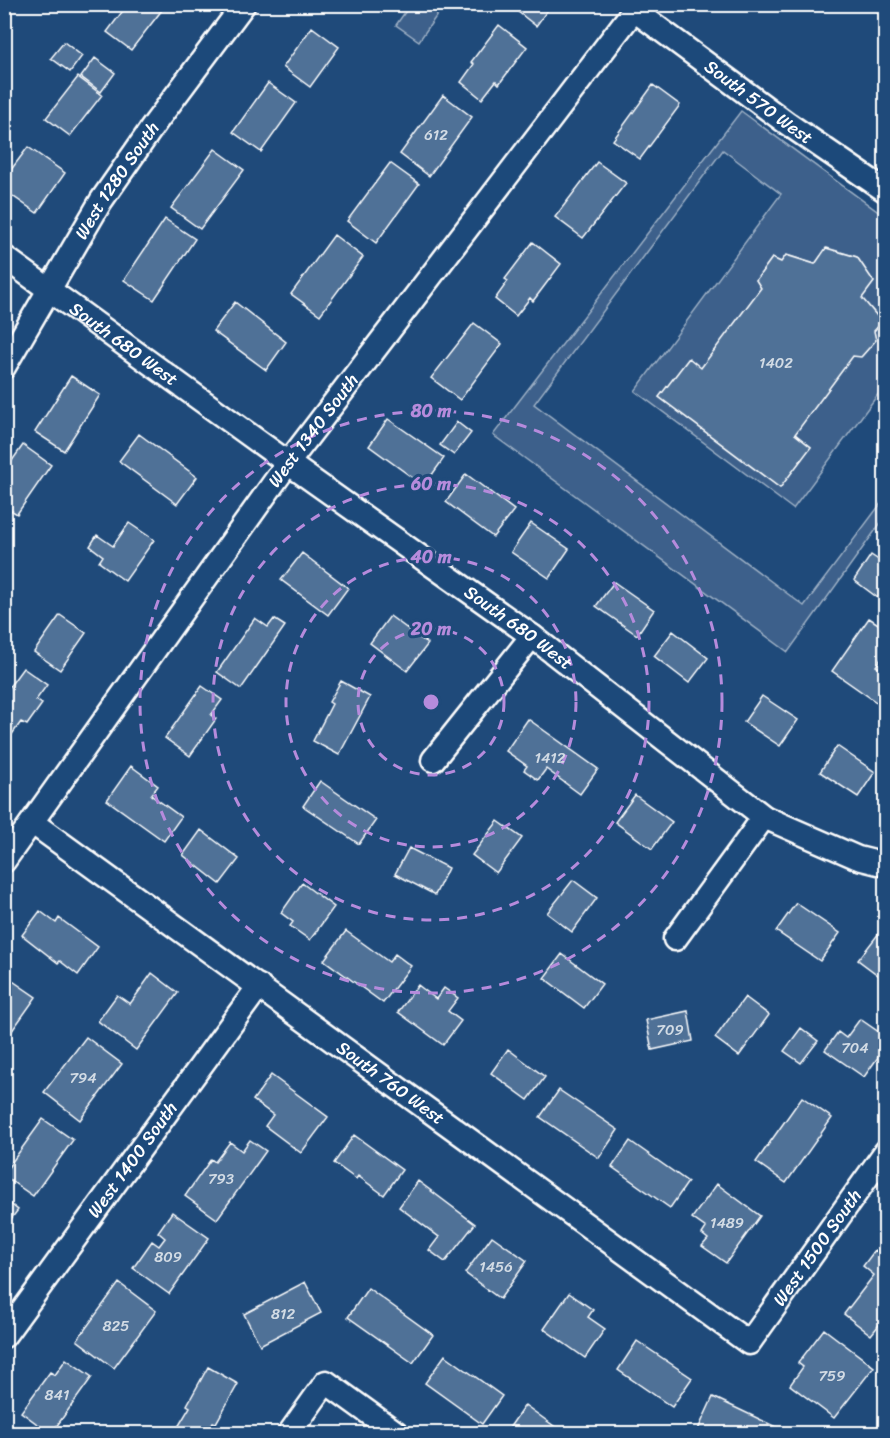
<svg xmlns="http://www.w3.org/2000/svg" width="890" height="1438" viewBox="0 0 890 1438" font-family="Sriracha,sans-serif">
<rect width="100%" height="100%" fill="#1f4a7a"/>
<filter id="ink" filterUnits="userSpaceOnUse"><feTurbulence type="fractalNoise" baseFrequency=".0167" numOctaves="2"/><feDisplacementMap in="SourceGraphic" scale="12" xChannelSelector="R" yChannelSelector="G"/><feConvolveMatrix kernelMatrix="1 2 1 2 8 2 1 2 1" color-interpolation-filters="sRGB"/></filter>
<g filter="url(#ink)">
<path fill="#3c618b" stroke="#9eb0c5" stroke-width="1.5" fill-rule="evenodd" d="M410,5H444L419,41L396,25Z
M741,111L885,217V385L793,509L635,391L781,194L723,150L534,404L804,606L885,498V517L788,652L493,435ZM827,248L857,257L874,282L862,298L882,321L874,331L876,340L862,356H853L795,434L811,447L780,488L659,397L688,359L701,368L761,288L756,280L772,258L781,262L787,255L815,264Z"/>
<path fill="#507197" stroke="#fff" stroke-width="1.5" d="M128,4H156L162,10L131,50L107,32Z
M508,4H552L536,26Z
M499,25L527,47L499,84L496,81L482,99L461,82L474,64L471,62Z
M312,27L339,47L310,87L283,67Z
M64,42L82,56L70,72L51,58Z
M95,58L115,73L101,92L81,77Z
M78,77L102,95L70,136L46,118Z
M268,83L296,103L261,152L233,132Z
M653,85L680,105L640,159L613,140Z
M443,95L472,117L429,176L400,154Z
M28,147L65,173L37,213L4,190V179Z
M215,149L244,170L200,229L171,208Z
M597,162L626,183L583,238L555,217Z
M390,163L419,184L376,243L347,221Z
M165,219L195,239L154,300L124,280Z
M334,235L363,257L320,315L291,294Z
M533,242L561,264L533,301L530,298L516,316L495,299L508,281L505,279Z
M826,248L857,257L874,282L862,298L882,322L874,331L876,340L861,357L853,356L795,434L811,447L780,488L659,397L689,358L701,368L761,288L756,280L772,258L781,262L786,255L815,264Z
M235,302L286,342L266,370L213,331Z
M474,323L502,344L460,400L431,378Z
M71,376L100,395L64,451L35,432Z
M388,419L444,458L424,486L369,446Z
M457,422L471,433L454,455L440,445Z
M139,434L197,477L177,504L119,461Z
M23,445L51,465L17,514L4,506V472Z
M466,474L514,510L493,537L446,502Z
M129,523L154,540L125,581L99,562L103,556L90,546L97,535L113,546Z
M531,523L569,549L549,578L511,552Z
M302,553L348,588L328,615L281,580Z
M871,555L886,565V588L878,598L854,580Z
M614,582L654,610L637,635L596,606Z
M60,615L86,633L60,670L34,652Z
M390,616L428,644L407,671L370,643Z
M255,618L268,627L274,619L285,626L241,689L217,672Z
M869,618L886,629V652L876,666L886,672V694L879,704L832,671Z
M673,631L708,658L689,683L654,656Z
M23,668L47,685L36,700L42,704L27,725L21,722L10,737L4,733V694Z
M341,681L370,697L339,755L313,741L332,704L329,702Z
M202,686L222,700L211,715L216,719L190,756L165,738Z
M762,696L798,720L780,746L744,722Z
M528,719L598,769L580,794L546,769L538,780L524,770L527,766L506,751Z
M837,746L875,772L858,797L820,772Z
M131,766L158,786L151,795L181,817L164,841L107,800Z
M320,781L376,820L359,844L303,806Z
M635,795L672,822L652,849L615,822Z
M498,821L522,838L496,873L472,855Z
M201,830L239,859L220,884L183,855Z
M409,848L448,868L435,895L395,874Z
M573,880L597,898L572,932L547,913Z
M302,883L334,907L310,940L290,926L293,922L281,913Z
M796,903L840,933L820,961L776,931Z
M40,911L56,923L59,918L98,947L78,975L60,961L58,963L22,935Z
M346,931L389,962L395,954L411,966L383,1003L324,960Z
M879,933L886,939V981L858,960Z
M562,954L602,984L584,1008L544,978Z
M152,973L178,993L136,1050L98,1021L117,995L130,1004Z
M4,975L36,997L4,1042Z
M418,985L436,999L444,988L458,998L448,1011L461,1021L443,1045L398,1012Z
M745,997L769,1015L739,1056L715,1038Z
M688,1011L693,1041L652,1050L646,1020Z
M860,1019L886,1037V1046L864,1077L825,1050L838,1032L846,1038Z
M801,1028L818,1041L801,1063L784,1051Z
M86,1037L122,1064L80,1120L44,1092Z
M508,1049L545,1077L528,1100L491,1073Z
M271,1075L328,1117L301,1153L265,1126L273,1115L253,1100Z
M559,1090L618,1130L599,1158L540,1117Z
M802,1097L832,1118L786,1183L756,1162Z
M43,1119L73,1140L33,1196L4,1176V1173Z
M354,1135L402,1170L384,1195L358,1176L356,1179L334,1163Z
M250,1140L266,1151L217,1219L185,1196L211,1159L215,1162L230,1142L242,1151Z
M630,1141L688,1182L670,1208L612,1167Z
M418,1181L475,1224L445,1262L429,1250L439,1237L399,1207Z
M717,1184L760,1216L726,1263L702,1246L708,1239L702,1234L706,1228L692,1218Z
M4,1199L18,1210L4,1228Z
M172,1212L209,1238L169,1294L133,1268L152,1241L159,1246L165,1238L158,1232Z
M492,1236L527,1261L500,1299L465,1273Z
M875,1250L886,1257V1316L871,1335L844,1314L874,1275L863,1266Z
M305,1282L321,1313L260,1345L244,1314Z
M119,1283L156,1311L114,1368L77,1340Z
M368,1288L433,1335L413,1363L348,1317Z
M569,1293L593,1310L588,1317L605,1329L585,1358L544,1329Z
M824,1329L874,1367L834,1418L790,1385L803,1367L798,1363Z
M637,1341L692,1378L672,1407L618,1370Z
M445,1355L502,1396L482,1424L425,1383Z
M66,1359L92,1377L51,1434L21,1412L50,1372L55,1375Z
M208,1367L238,1384L216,1423L213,1422L207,1434H190L178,1427L190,1407L187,1405Z
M713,1397L776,1427L773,1434H696Z
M525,1405L565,1434H505Z"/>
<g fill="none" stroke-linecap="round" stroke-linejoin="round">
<g stroke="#fff" stroke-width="27">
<g id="street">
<path id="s1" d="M4,257L288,463L532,636L764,817L858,858L886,865"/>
<path id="s2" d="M4,367L101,201L156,122L244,4"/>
<path d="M433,760L532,636"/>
<path id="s3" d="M33,823L749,1343L886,1151"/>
<path id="s4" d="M4,861L288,463L634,10L788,124L886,191"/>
<path d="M675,939L764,817"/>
<path id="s5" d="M4,1336L259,986"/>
<path d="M289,1434L326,1382L398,1434"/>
</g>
</g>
<use href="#street" stroke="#1f4a7a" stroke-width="22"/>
</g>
</g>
<g fill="none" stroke="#b68bdc" stroke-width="3" stroke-dasharray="10 8">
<circle cx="431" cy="702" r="73"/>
<circle cx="431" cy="702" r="145"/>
<circle cx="431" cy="702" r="218"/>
<circle cx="431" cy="702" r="291"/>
</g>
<g text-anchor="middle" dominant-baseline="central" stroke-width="6" stroke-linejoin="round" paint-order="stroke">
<g font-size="15" fill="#d3dce5">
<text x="436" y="135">612</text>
<text x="776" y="363">1402</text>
<text x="550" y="758">1412</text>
<text x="670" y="1030">709</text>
<text x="855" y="1048">704</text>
<text x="83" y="1078">794</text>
<text x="221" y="1179">793</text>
<text x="727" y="1223">1489</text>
<text x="168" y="1257">809</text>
<text x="496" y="1267">1456</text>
<text x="283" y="1314">812</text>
<text x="116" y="1326">825</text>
<text x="832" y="1376">759</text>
<text x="57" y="1395">841</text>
</g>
<g font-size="18" fill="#fff" stroke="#1f4a7a">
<text stroke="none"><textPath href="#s4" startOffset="1214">South 570 West</textPath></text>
<text stroke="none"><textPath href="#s2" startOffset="218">West 1280 South</textPath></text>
<text stroke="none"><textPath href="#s1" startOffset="148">South 680 West</textPath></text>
<text stroke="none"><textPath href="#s4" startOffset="530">West 1340 South</textPath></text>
<text stroke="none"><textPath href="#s1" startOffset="634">South 680 West</textPath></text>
<text stroke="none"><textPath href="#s3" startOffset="442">South 760 West</textPath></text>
<text stroke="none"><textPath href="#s5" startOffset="218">West 1400 South</textPath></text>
<text stroke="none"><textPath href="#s3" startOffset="1002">West 1500 South</textPath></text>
</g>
</g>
<circle cx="431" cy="702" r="9" fill="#b68bdc" stroke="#1f4a7a" stroke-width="3"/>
<g font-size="18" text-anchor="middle" font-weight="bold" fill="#b68bdc" stroke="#1f4a7a" stroke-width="6" stroke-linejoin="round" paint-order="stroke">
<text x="431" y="417">80 m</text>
<text x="431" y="490">60 m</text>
<text x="431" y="563">40 m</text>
<text x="431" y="635">20 m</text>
</g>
<rect width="890" height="1438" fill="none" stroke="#1f4a7a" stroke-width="24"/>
<rect x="12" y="12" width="866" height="1414" fill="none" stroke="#fff" stroke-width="2" filter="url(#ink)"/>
</svg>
